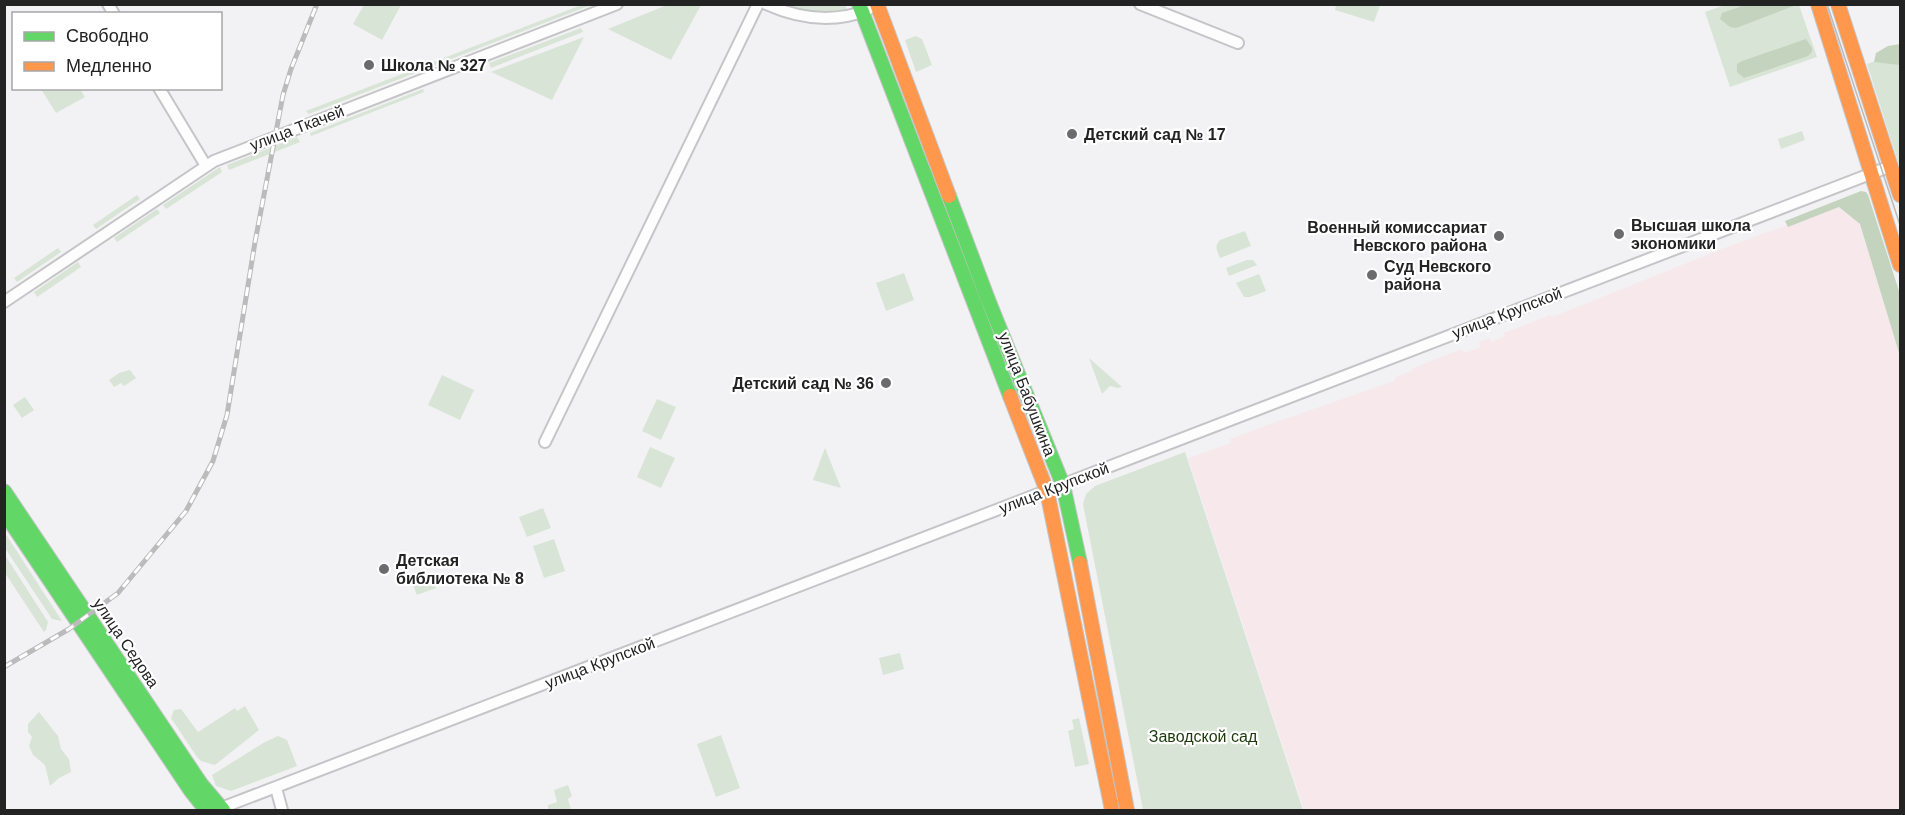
<svg xmlns="http://www.w3.org/2000/svg" width="1905" height="815" viewBox="0 0 1905 815" font-family="Helvetica,sans-serif">
<rect width="100%" height="100%" fill="#f2f2f5"/>
<path fill="#f7e8ec" d="M1839,207L1860,223L1900,356V810H1304L1188,458L1231,443L1230,439L1270,424L1394,381L1397,376L1412,371L1413,368L1461,349L1465,353L1480,347L1479,342L1489,338L1491,342L1505,336L1504,333L1550,315L1552,317L1719,250L1787,225L1788,227Z"/>
<path fill="#d8e4d5" d="M584,4L591,5L309,114L306,111Z
M364,5H401L382,40L353,24Z
M667,5H701L671,60L608,29Z
M778,5H845L847,10L813,12Z
M1336,5V4L1380,5L1374,22L1335,10Z
M1725,5H1799L1817,57L1730,87L1705,12Z
M581,28L583,32L491,68L489,63Z
M916,36L922,39L932,65L916,72L905,40Z
M584,37L552,100L491,72Z
M1900,52V168L1867,64Z
M41,89H80L85,97L56,113Z
M423,89L424,92L311,136L310,133Z
M1802,131L1805,140L1781,149L1778,139Z
M297,137L300,142L229,170L227,165Z
M220,167L222,172L166,209L163,205Z
M137,195L140,199L96,229L93,225Z
M157,209L160,213L117,242L114,238Z
M1245,231L1251,246L1220,258C1217,251 1214,246 1220,240Z
M58,248L61,252L17,282L14,278Z
M1247,260H1253L1257,265L1229,276L1226,268Z
M78,262L81,267L37,297L34,292Z
M904,273L914,300L886,311L876,283Z
M1259,274L1266,291L1250,297H1244L1236,283Z
M1089,358L1122,387L1118,388L1110,386L1102,394Z
M130,370L136,378L124,386L121,383L114,387L109,380L119,373Z
M442,375L474,390L460,420L428,405Z
M25,397L34,410L22,418L13,405Z
M657,399L676,407L661,440L642,431Z
M650,447L675,458L661,488L637,477Z
M825,448L841,488L813,480Z
M1185,452L1303,810H1143L1083,504L1086,494L1095,486Z
M543,508L551,528L527,537L519,517Z
M4,535L7,536L62,621L52,619L5,548Z
M554,539L565,571L544,578L533,546Z
M5,555L48,622L46,630L44,632L5,573Z
M431,576L436,588L417,595L412,583Z
M900,653L904,669L883,675L879,658Z
M245,706L259,730L215,765L201,761L197,757L171,718L174,710L181,709L198,732L235,708L237,711Z
M39,712L58,736L61,749L69,759L71,772L59,778L50,786L45,765L33,755L29,746L32,737L28,732V724Z
M1079,718L1089,764L1075,767L1068,731L1074,729L1072,720Z
M721,735L740,788L716,797L697,744Z
M278,736L287,740L297,766L231,791L216,786L212,775L265,742Z
M568,785L572,796L568,799L571,810H548V805L557,802L554,790Z"/>
<path fill="#c3d3bd" d="M1745,5V4L1796,5L1736,28L1730,27L1720,19L1722,13Z
M1806,39L1812,48V52L1808,56L1744,78L1737,72V64L1742,61Z
M1900,44V65L1874,62L1876,53L1888,46Z
M1861,191L1866,192L1868,195L1900,294V356L1860,224L1839,207L1788,227L1785,221Z"/>
<g fill="none" stroke-linecap="round" stroke-linejoin="round">
<g stroke="#c5c5c7" stroke-width="14">
<path id="street" d="M108,4L114,14
M766,4C799,19 834,23 868,10
M1140,4L1238,43
M159,88L206,166
M4,302L214,161L617,4
M545,442L758,4
M276,788L282,810
M216,810L1891,166"/>
</g>
<g stroke="#c5c5c7" stroke-width="16">
<path id="fast" d="M859,4L1010,396
M949,196L989,302L1063,485L1080,563
M4,491L201,784L223,810
M4,512L191,791L206,810"/>
</g>
<g stroke="#c5c5c7" stroke-width="16">
<path id="slow" d="M877,4L949,196
M1818,4L1900,265
M1838,4L1900,195
M1010,396L1047,491L1112,810
M1080,563L1127,810"/>
</g>
<use href="#street" stroke="#fdfdfe" stroke-width="10"/>
<use href="#fast" stroke="#63d668" stroke-width="14"/>
<use href="#slow" stroke="#ff974d" stroke-width="14"/>
<path stroke="#bbb" stroke-width="1.5" d="M1827,4L1900,225"/>
<g stroke="#bbb" stroke-width="5">
<path id="rail" d="M4,667L69,629L118,593L186,511L213,461L227,415L255,242L283,95L291,69L317,4"/>
</g>
<use href="#rail" stroke="#fff" stroke-width="3" stroke-dasharray="9" stroke-linecap="butt"/>
</g>
<g fill="#6b6b6d" stroke="#fff" stroke-width="2">
<circle cx="369" cy="65" r="6"/>
<circle cx="1072" cy="134" r="6"/>
<circle cx="1619" cy="234" r="6"/>
<circle cx="1499" cy="236" r="6"/>
<circle cx="1372" cy="275" r="6"/>
<circle cx="886" cy="383" r="6"/>
<circle cx="384" cy="569" r="6"/>
</g>
<g text-anchor="middle" dominant-baseline="central" stroke-width="4.5" stroke-linejoin="round" paint-order="stroke">
<g font-size="16" font-weight="bold" fill="#232324" stroke="#fff" text-anchor="start">
<text x="381" y="65">Школа № 327</text>
<text x="1084" y="134">Детский сад № 17</text>
<text x="1631" y="225">Высшая школа<tspan x="1631" dy="18">экономики</tspan></text>
<text x="1487" y="227" text-anchor="end">Военный комиссариат<tspan x="1487" dy="18">Невского района</tspan></text>
<text x="1384" y="266">Суд Невского<tspan x="1384" dy="18">района</tspan></text>
<text x="874" y="383" text-anchor="end">Детский сад № 36</text>
<text x="396" y="560">Детская<tspan x="396" dy="18">библиотека № 8</tspan></text>
</g>
<g font-size="16" fill="#232324" stroke="#fff">
<text transform="translate(297 128) rotate(-21)">улица Ткачей</text>
<text transform="translate(1507 313) rotate(-21)">улица Крупской</text>
<text transform="translate(1027 394) rotate(69)">улица Бабушкина</text>
<text transform="translate(1054 488) rotate(-21)">улица Крупской</text>
<text transform="translate(126 643) rotate(56)">улица Седова</text>
<text transform="translate(600 663) rotate(-21)">улица Крупской</text>
</g>
<g font-size="16" fill="#1c380b" stroke="#fff">
<text x="1203" y="736">Заводской сад</text>
</g>
</g>
<rect width="1905" height="815" fill="none" stroke="#232324" stroke-width="12"/>
<rect x="12" y="12" width="210" height="78" fill="#ffffff" stroke="#a7a7a7" stroke-width="1.5"/>
<rect x="24" y="32" width="30" height="9" fill="#63d668" stroke="#a7a7a7" stroke-width="1.5"/>
<text x="66" y="42" font-size="18" fill="#232324">Свободно</text>
<rect x="24" y="62" width="30" height="9" fill="#ff974d" stroke="#a7a7a7" stroke-width="1.5"/>
<text x="66" y="72" font-size="18" fill="#232324">Медленно</text>
</svg>
